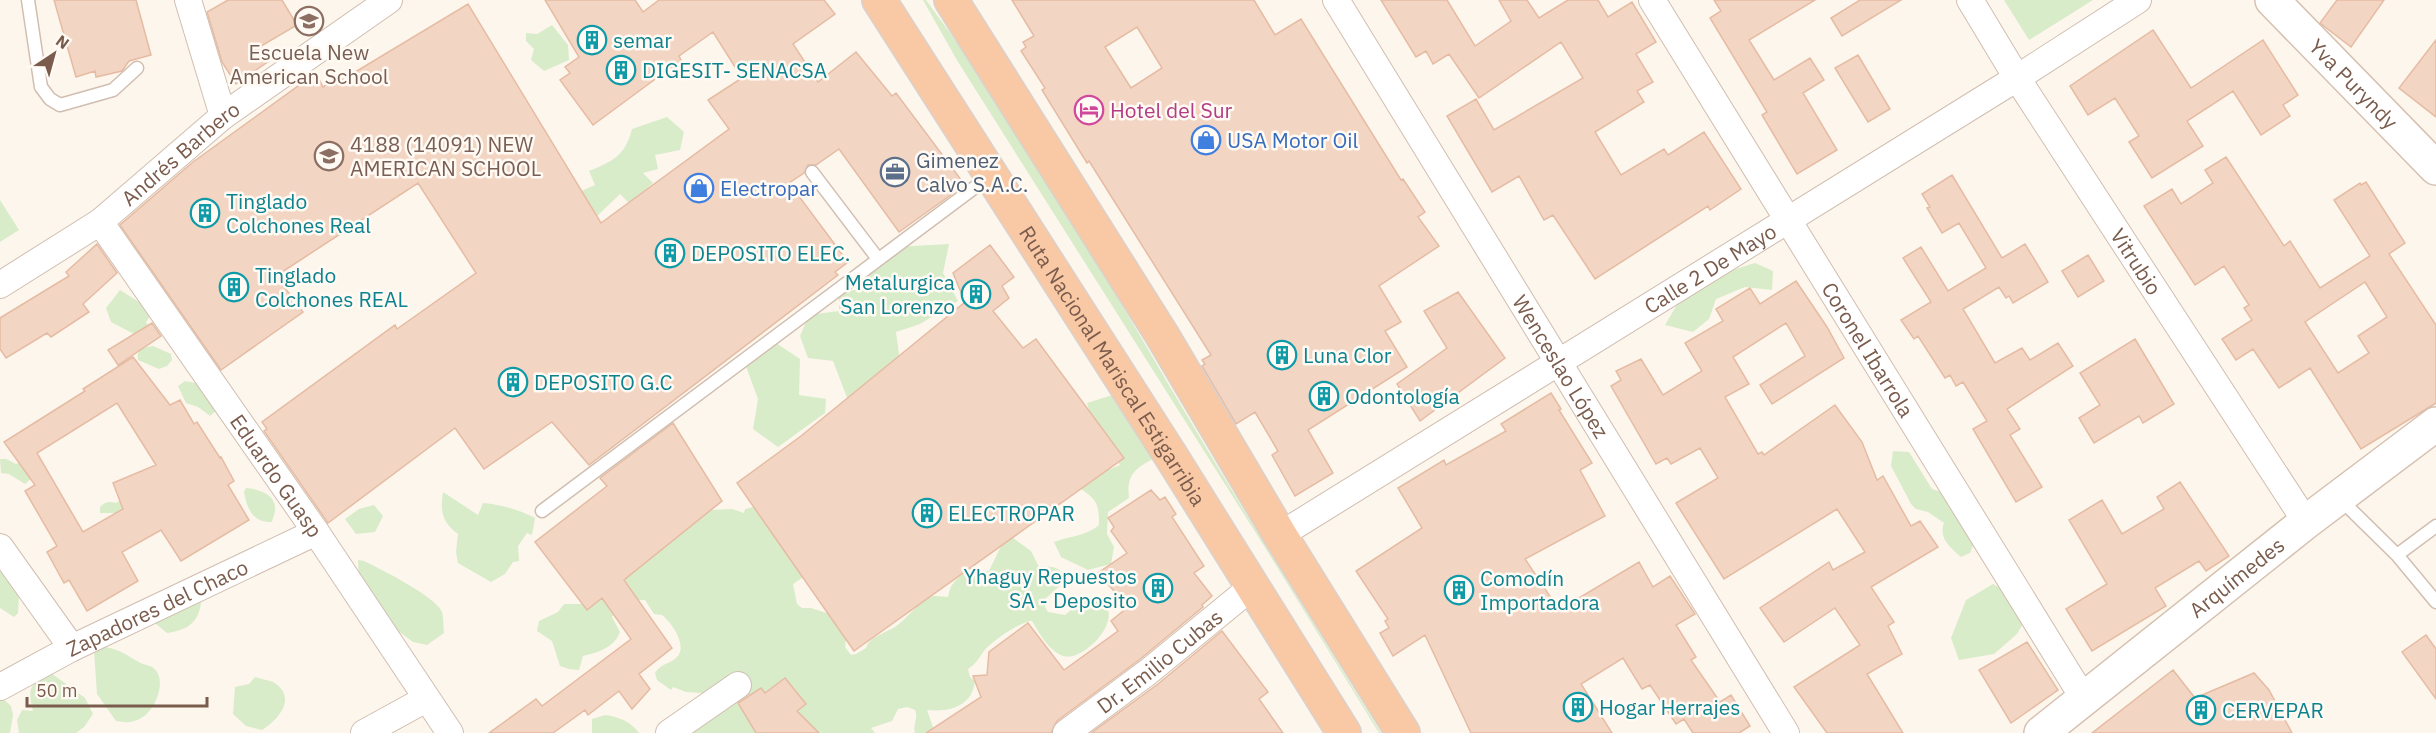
<svg xmlns="http://www.w3.org/2000/svg" width="2436" height="733" viewBox="0 0 2436 733" font-family="'IBM Plex Sans',sans-serif">
<rect width="100%" height="100%" fill="#fdf6ec"/>
<path fill="#d8ecc9" d="M923,0H926C1019,124 1095,259 1173,392C1241,507 1311,620 1381,733H1379L1266,549L958,62Z
M2004,0H2093L2029,40Z
M552,25L568,45L569,60L544,71L531,60L534,49L526,41V33L537,34Z
M667,117L684,132L680,150L655,155L658,169L643,173L653,183L630,204L620,194L590,223L577,193L595,185L589,171C613,161 625,156 632,129Z
M0,200L19,230L0,242Z
M949,244L943,273L958,301L920,324L896,332L903,384L854,416L833,361L808,358L800,336L809,315L839,311V291L870,289L868,267L895,247Z
M1755,263L1773,271L1772,290L1745,287L1716,299L1709,319L1693,332L1665,325L1681,298L1726,272Z
M120,290L150,309V316L146,322L151,329L136,335L111,322L106,308Z
M770,339L800,359L799,395L826,399L825,413L778,447L753,429L758,399L744,361Z
M153,346L171,354L172,360L167,366L159,369L138,360C136,349 144,347 153,346Z
M185,381L200,384L219,408L210,416L198,407L186,403L178,386Z
M1122,392L1164,453C1142,465 1125,470 1129,498L1108,512L1107,534L1114,547L1111,564L1088,570L1061,557L1054,542C1070,536 1086,536 1099,525C1099,506 1098,500 1081,489L1106,471L1120,465L1086,417L1089,410L1087,403Z
M1893,451L1909,452L1932,489L1944,493L1976,538L1970,553L1961,557C1951,548 1938,539 1944,523L1928,512L1916,509L1911,504L1891,466Z
M0,459H6L16,464L25,460L42,464L47,470L43,474L35,475L25,484L9,474L1,473Z
M246,488C257,489 274,493 275,507C276,511 273,518 272,522C253,523 247,509 244,492Z
M443,492L478,515L483,503C502,505 518,509 535,518L532,535L527,533L518,546L519,561L513,562L505,574L491,582L458,563L456,552L458,534C442,522 440,512 443,492Z
M122,499L131,508L116,513H100V507C105,502 108,501 116,503Z
M374,505L383,516L375,532L356,534L345,519L359,509Z
M753,507L763,510L805,576L793,584L797,604L802,608H811L842,618L847,634L845,647L851,655L856,654L866,648C869,637 885,633 895,627C907,619 918,602 930,597C935,595 943,597 948,597C950,583 958,577 969,570L975,573L989,571L1001,546L1013,538L1031,551L1039,567C1048,567 1057,565 1063,574V583L1045,599V607L1048,612L1065,615L1088,596C1138,606 1085,664 1063,656C1049,651 1039,633 1032,621C1021,621 991,642 984,651C978,659 977,663 968,669L970,677L975,681C972,707 949,712 927,710L935,733H915C912,725 919,718 915,710L907,707L898,709L892,721L871,728L875,733H676L713,705L701,693L686,692L673,687L671,690L657,680L655,673C662,662 670,665 678,656C687,644 671,622 662,615L654,614L645,600C633,599 617,606 612,617L620,632C614,648 599,652 583,656L579,670L569,669L560,666L552,641L537,631L539,621L558,612L564,604H583L710,510L732,509L744,513L745,509Z
M358,560L364,561C381,569 432,595 441,610C444,615 443,626 444,633L427,645L413,642L382,619L359,580Z
M0,571C6,576 16,589 19,596L18,613L14,617L0,608Z
M1993,584L2019,598L2027,617L2017,634L1994,654L1959,660L1951,638L1966,600Z
M183,589L201,602C199,623 187,630 167,633L156,624L151,609Z
M103,647C117,648 125,654 137,661C144,666 152,664 157,672C165,685 155,709 143,717C134,723 125,723 116,721L97,694L94,651Z
M51,673L85,698L93,714L84,727L76,733H19L17,720L22,710L33,711C27,686 30,685 51,673Z
M255,677C260,679 268,680 273,682C298,697 279,719 262,730L246,726L233,714L235,687L249,684Z
M0,696L11,706L13,715L10,733H0Z
M605,715C619,717 630,721 639,733H592V719Z"/>
<path fill="#f3d5c3" stroke="#e6bba3" stroke-width="1.5" fill-rule="evenodd" d="M54,0H136L151,55L129,61L122,71L96,77L95,71L76,77Z
M228,0H282L297,25L261,46L269,61L236,84L222,62L207,12Z
M545,0H635L643,12L659,0H824L835,14L793,44L818,82L856,52L892,96L896,93L962,181L949,191L952,194L899,232L839,149L816,165H808L804,173L789,183L848,262L835,272L838,275L589,465L552,422L484,469L455,428L328,523L264,431L267,429L262,422L395,325L397,329L476,273L418,183L276,276L303,312L221,370L120,225L193,162L316,73L323,87L334,79L337,83L468,4L601,223L729,129L708,100L742,78L713,32L679,56L681,60L593,125L560,80L570,73L565,67L579,57Z
M1012,0H1254L1275,35L1301,19L1401,180L1403,179L1425,212L1418,217L1439,246L1379,286L1401,322L1385,331L1407,367L1308,430L1333,473L1295,496L1272,455L1278,451L1255,412L1236,424L1202,366L1205,364L1202,360L1211,355L1089,161L1087,163L1042,90L1045,88L1021,51L1026,47L1023,42L1034,36ZM1137,27L1162,68L1131,88L1105,47Z
M1381,0H1447L1475,46L1511,21L1499,0H1527L1539,18L1568,0H1598L1608,17L1632,2L1656,42L1636,54L1653,82L1637,91L1644,102L1595,132L1621,175L1664,149L1668,155L1704,132L1741,189L1710,210L1708,206L1595,279L1553,215L1544,220L1519,176L1492,192L1447,116L1476,99L1494,130L1583,78L1561,42L1479,98L1449,54L1433,64L1426,51L1416,57Z
M1714,0H1815L1749,40L1774,80L1810,58L1824,80L1803,93L1837,150L1797,174L1762,115L1767,112L1710,18L1721,11Z
M1860,0H1901L1842,36L1831,18Z
M2337,0H2384L2351,47L2320,23Z
M2153,30L2191,88L2263,40L2298,95L2283,105L2290,116L2261,135L2233,91L2187,121L2203,146L2152,178L2129,142L2139,136L2115,98L2088,115L2070,86Z
M2436,40V117L2399,88Z
M1858,55L1890,109L1868,122L1835,68Z
M2226,157L2284,246L2290,241L2320,288L2370,256L2334,200L2360,183L2361,185L2366,182L2405,243L2389,254L2436,325V403L2361,449L2310,368L2279,388L2253,349L2236,360L2222,339L2252,320L2244,308L2249,305L2224,266L2195,285L2144,206L2172,189L2181,204L2213,183L2205,170ZM2365,282L2387,317L2358,336L2369,353L2338,373L2305,322Z
M1952,175L2002,258L2025,244L2048,282L2013,303L2009,296L2006,298L1999,287L1963,309L1995,363L2022,348L2030,360L2058,343L2073,366L2007,409L2020,429L2010,435L2042,487L2016,502L1973,429L1987,421L1963,382L1956,386L1950,375L1945,378L1918,336L1914,339L1901,320L1931,302L1903,258L1921,247L1948,291L1986,268L1959,223L1942,233L1927,208L1930,207L1922,194Z
M97,244L117,273L83,304L89,312L51,337L47,333L6,358L0,349V318L69,276L66,272Z
M990,245L1014,277L1002,286L1009,298L993,311L1023,348L1036,339L1124,458L854,651L737,483L801,436L965,302L953,273Z
M2088,255L2104,281L2078,297L2062,271Z
M1796,281L1827,327L1844,358L1772,404L1760,385L1805,356L1786,323L1733,357L1749,384L1725,397L1758,454L1762,452L1764,455L1835,405L1862,442L1877,480L1883,476L1911,526L1920,521L1938,547L1871,587L1894,622L1888,626L1902,654L1867,674L1903,733H1827L1794,687L1860,645L1835,608L1784,642L1760,608L1829,562L1833,570L1865,552L1837,509L1724,579L1676,503L1718,478L1700,448L1671,464L1667,458L1656,464L1611,386L1621,380L1616,371L1641,359L1663,395L1702,371L1685,343L1723,321L1716,309L1750,288L1760,304Z
M1458,292L1505,358L1420,421L1397,384L1447,348L1424,311Z
M152,323L161,336L118,365L108,350Z
M2135,339L2174,404L2143,423L2139,416L2094,443L2079,418L2100,405L2080,373Z
M133,357L170,405L180,400L194,424L197,422L220,458L221,457L234,481L228,485L249,520L181,561L161,530L122,552L138,581L87,611L69,580L64,583L47,552L57,546L25,491L35,485L4,442L85,391L83,389ZM117,403L156,465L113,483L123,509L83,532L37,453Z
M1551,393L1561,409L1559,410L1592,463L1580,470L1605,516L1525,559L1559,610L1639,562L1653,587L1670,576L1695,614L1676,625L1696,657L1691,660L1720,702L1731,695L1750,726L1739,733H1693L1684,719L1676,724L1650,685L1642,689L1623,658L1581,684L1612,733H1471L1425,635L1393,656L1380,633L1389,628L1385,621L1388,619L1356,571L1422,528L1398,488L1444,460L1446,465L1506,431L1501,424Z
M673,423L722,501L624,580L672,648L639,674L650,689L632,709L619,691L588,715L585,710L553,733H489L536,699L542,706L631,639L602,598L587,610L535,542L607,486L600,478Z
M2180,482L2229,556L2206,571L2199,561L2155,588L2166,606L2092,651L2066,609L2107,584L2069,520L2102,500L2122,534L2164,509L2157,497Z
M1151,490L1160,500L1165,497L1176,514L1172,517L1204,566L1194,573L1212,596L1202,605L1203,607L1139,660L1057,721L1051,733H926L981,697L973,676L987,675L989,652L1028,623L1064,670L1118,631L1111,621L1128,607L1098,573L1127,553L1111,531L1114,527L1108,518Z
M1222,631L1268,692L1259,699L1283,733H1091L1158,684Z
M2426,635L2436,649V699L2402,652Z
M2027,642L2058,690L2011,723L1979,670Z
M2173,670L2195,698L2254,673L2269,690L2292,733H2092Z
M785,678L806,704L797,711L819,733H756L738,703L761,688L765,693Z"/>
<g fill="none" stroke-linecap="round" stroke-linejoin="round">
<g stroke="#d1beb0" stroke-width="15">
<path id="service" d="M28,0L41,87L50,99L60,105L113,90L137,68
M812,172L878,259
M2340,499L2397,555L2436,602
M542,511L990,176
M2397,555L2436,526"/>
</g>
<g stroke="#d1beb0" stroke-width="28">
<g id="minor">
<path d="M188,0L223,116"/>
<path id="s1" d="M1336,0L1786,733"/>
<path id="s2" d="M1652,0L2084,699"/>
<path id="s3" d="M1970,0L2017,78L2306,522"/>
<path id="s4" d="M100,222L316,532L450,733"/>
<path id="s5" d="M0,285L100,222L223,116L389,0"/>
<path id="s6" d="M1280,535L2017,78L2138,0"/>
<path d="M0,547L72,648"/>
<path id="s7" d="M0,687L72,648L316,532"/>
<path d="M364,733L426,699"/>
<path d="M669,733L738,685"/>
<path id="s8" d="M1066,733L1148,672L1253,586"/>
</g>
</g>
<g stroke="#d6c0b0" stroke-width="36">
<g id="secondary">
<path id="s9" d="M2272,0L2436,168"/>
<path id="s10" d="M2041,733L2306,522L2436,424"/>
</g>
</g>
<g stroke="#dad1cd" stroke-width="36">
<g id="trunk">
<path id="s11" d="M879,0L1171,456L1344,733"/>
<path d="M951,0L1162,335L1280,535L1403,733"/>
</g>
</g>
<use href="#service" stroke="#fff" stroke-width="12"/>
<use href="#minor" stroke="#fff" stroke-width="26"/>
<use href="#secondary" stroke="#fff" stroke-width="33"/>
<use href="#trunk" stroke="#f9c8a4" stroke-width="33"/>
</g>
<defs>
<g id="school-ring" transform="scale(1.5)"><circle r="9.5" fill="#fffaf3" stroke="#8d6e63" stroke-width="1.5"/><path d="M0-5L7-2L0 1L-7-2ZM-4 1L0 2.5L4 1V4Q0 6-4 4Z" fill="#8d6e63"/></g>
<g id="building-ring" transform="scale(1.5)"><circle r="9.5" fill="#fffaf3" stroke="#0f9aa8" stroke-width="1.5"/><path d="M-4-6H4V6H1V3H-1V6H-4ZM-2.5-4.3h1.7v1.8h-1.7ZM.8-4.3h1.7v1.8H.8ZM-2.5-1h1.7V.8h-1.7ZM.8-1h1.7V.8H.8Z" fill="#0f9aa8"/></g>
<g id="hotel-ring" transform="scale(1.5)"><circle r="9.5" fill="#fffaf3" stroke="#d1479c" stroke-width="1.5"/><path d="M-6-4.5h1.5V1H6V5H4.5V3h-9V5H-6ZM-4 0a1.8 1.8 0 1 1 3.6 0ZM.5 0V-2.5h3Q6-2.5 6 0Z" fill="#d1479c"/></g>
<g id="shop-ring" transform="scale(1.5)"><circle r="9.5" fill="#fffaf3" stroke="#3f7fe0" stroke-width="1.5"/><path d="M-5-2.5h2.3a2.7 3.5 0 0 1 5.4 0H5L5.5 6h-11ZM-1.5-2.5h3a1.5 2.3 0 0 0-3 0Z" fill="#3f7fe0"/></g>
<g id="office-ring" transform="scale(1.5)"><circle r="9.5" fill="#fffaf3" stroke="#5c6f8a" stroke-width="1.5"/><path d="M-6-3h4V-5.5h4V-3h4V5H-6ZM-1-4.5V-3h2v-1.5ZM-6 0V1H6V0Z" fill="#5c6f8a"/></g>
</defs>
<g fill-rule="evenodd">
<use href="#school-ring" x="309" y="21"/>
<use href="#building-ring" x="592" y="40"/>
<use href="#building-ring" x="621" y="70"/>
<use href="#hotel-ring" x="1089" y="110"/>
<use href="#shop-ring" x="1206" y="140"/>
<use href="#school-ring" x="329" y="156"/>
<use href="#office-ring" x="895" y="172"/>
<use href="#shop-ring" x="699" y="188"/>
<use href="#building-ring" x="205" y="213"/>
<use href="#building-ring" x="670" y="253"/>
<use href="#building-ring" x="234" y="287"/>
<use href="#building-ring" x="976" y="294"/>
<use href="#building-ring" x="1282" y="355"/>
<use href="#building-ring" x="513" y="382"/>
<use href="#building-ring" x="1324" y="396"/>
<use href="#building-ring" x="927" y="513"/>
<use href="#building-ring" x="1158" y="588"/>
<use href="#building-ring" x="1459" y="590"/>
<use href="#building-ring" x="1578" y="707"/>
<use href="#building-ring" x="2201" y="710"/>
</g>
<g text-anchor="middle" dominant-baseline="central" stroke-width="5" stroke-linejoin="round" paint-order="stroke">
<g font-size="21" fill="#0d838f" stroke="#fffaf3" text-anchor="start">
<text x="613" y="40">semar</text>
<text x="642" y="70">DIGESIT- SENACSA</text>
<text x="226" y="201">Tinglado<tspan x="226" dy="24">Colchones Real</tspan></text>
<text x="691" y="253">DEPOSITO ELEC.</text>
<text x="255" y="275">Tinglado<tspan x="255" dy="24">Colchones REAL</tspan></text>
<text x="955" y="282" text-anchor="end">Metalurgica<tspan x="955" dy="24">San Lorenzo</tspan></text>
<text x="1303" y="355">Luna Clor</text>
<text x="534" y="382">DEPOSITO G.C</text>
<text x="1345" y="396">Odontología</text>
<text x="948" y="513">ELECTROPAR</text>
<text x="1137" y="576" text-anchor="end">Yhaguy Repuestos<tspan x="1137" dy="24">SA - Deposito</tspan></text>
<text x="1480" y="578">Comodín<tspan x="1480" dy="24">Importadora</tspan></text>
<text x="1599" y="707">Hogar Herrajes</text>
<text x="2222" y="710">CERVEPAR</text>
</g>
<g font-size="21" fill="#785e54" stroke="#fffaf3">
<text x="309" y="52">Escuela New<tspan x="309" dy="24">American School</tspan></text>
<text x="350" y="144" text-anchor="start">4188 (14091) NEW<tspan x="350" dy="24">AMERICAN SCHOOL</tspan></text>
</g>
<g font-size="21" fill="#7a5c4d" stroke="#fffaf3">
<text stroke="none"><textPath href="#s9" startOffset="117">Yva Puryndy</textPath></text>
<text stroke="none"><textPath href="#s5" startOffset="224">Andrés Barbero</textPath></text>
<text stroke="none"><textPath href="#s3" startOffset="310">Vitrubio</textPath></text>
<text stroke="none"><textPath href="#s6" startOffset="506">Calle 2 De Mayo</textPath></text>
<text stroke="none"><textPath href="#s2" startOffset="411">Coronel Ibarrola</textPath></text>
<text stroke="none"><textPath href="#s11" startOffset="434">Ruta Nacional Mariscal Estigarribia</textPath></text>
<text stroke="none"><textPath href="#s1" startOffset="430">Wenceslao López</textPath></text>
<text stroke="none"><textPath href="#s4" startOffset="309">Eduardo Guasp</textPath></text>
<text stroke="none"><textPath href="#s10" startOffset="250">Arquímedes</textPath></text>
<text stroke="none"><textPath href="#s7" startOffset="176">Zapadores del Chaco</textPath></text>
<text stroke="none"><textPath href="#s8" startOffset="118">Dr. Emilio Cubas</textPath></text>
</g>
<g font-size="21" fill="#b23c85" stroke="#fffaf3" text-anchor="start">
<text x="1110" y="110">Hotel del Sur</text>
</g>
<g font-size="21" fill="#366cbe" stroke="#fffaf3" text-anchor="start">
<text x="1227" y="140">USA Motor Oil</text>
<text x="720" y="188">Electropar</text>
</g>
<g font-size="21" fill="#4e5e75" stroke="#fffaf3" text-anchor="start">
<text x="916" y="160">Gimenez<tspan x="916" dy="24">Calvo S.A.C.</tspan></text>
</g>
</g>
<g transform="translate(54 54) rotate(36)" stroke="#fffaf3" stroke-width="4.5" paint-order="stroke">
<path d="M0-4.5L10 22L0 15L-10 22Z" fill="#7a5c4d"/>
<text y="-9" font-size="16" font-weight="bold" text-anchor="middle" fill="#7a5c4d">N</text>
</g>
<path d="M27 697v9h180v-9" fill="none" stroke="#7a5c4d" stroke-width="3"/>
<text x="36" y="697" font-size="18" fill="#7a5c4d" stroke="#fffaf3" stroke-width="4.5" paint-order="stroke">50 m</text>
</svg>
